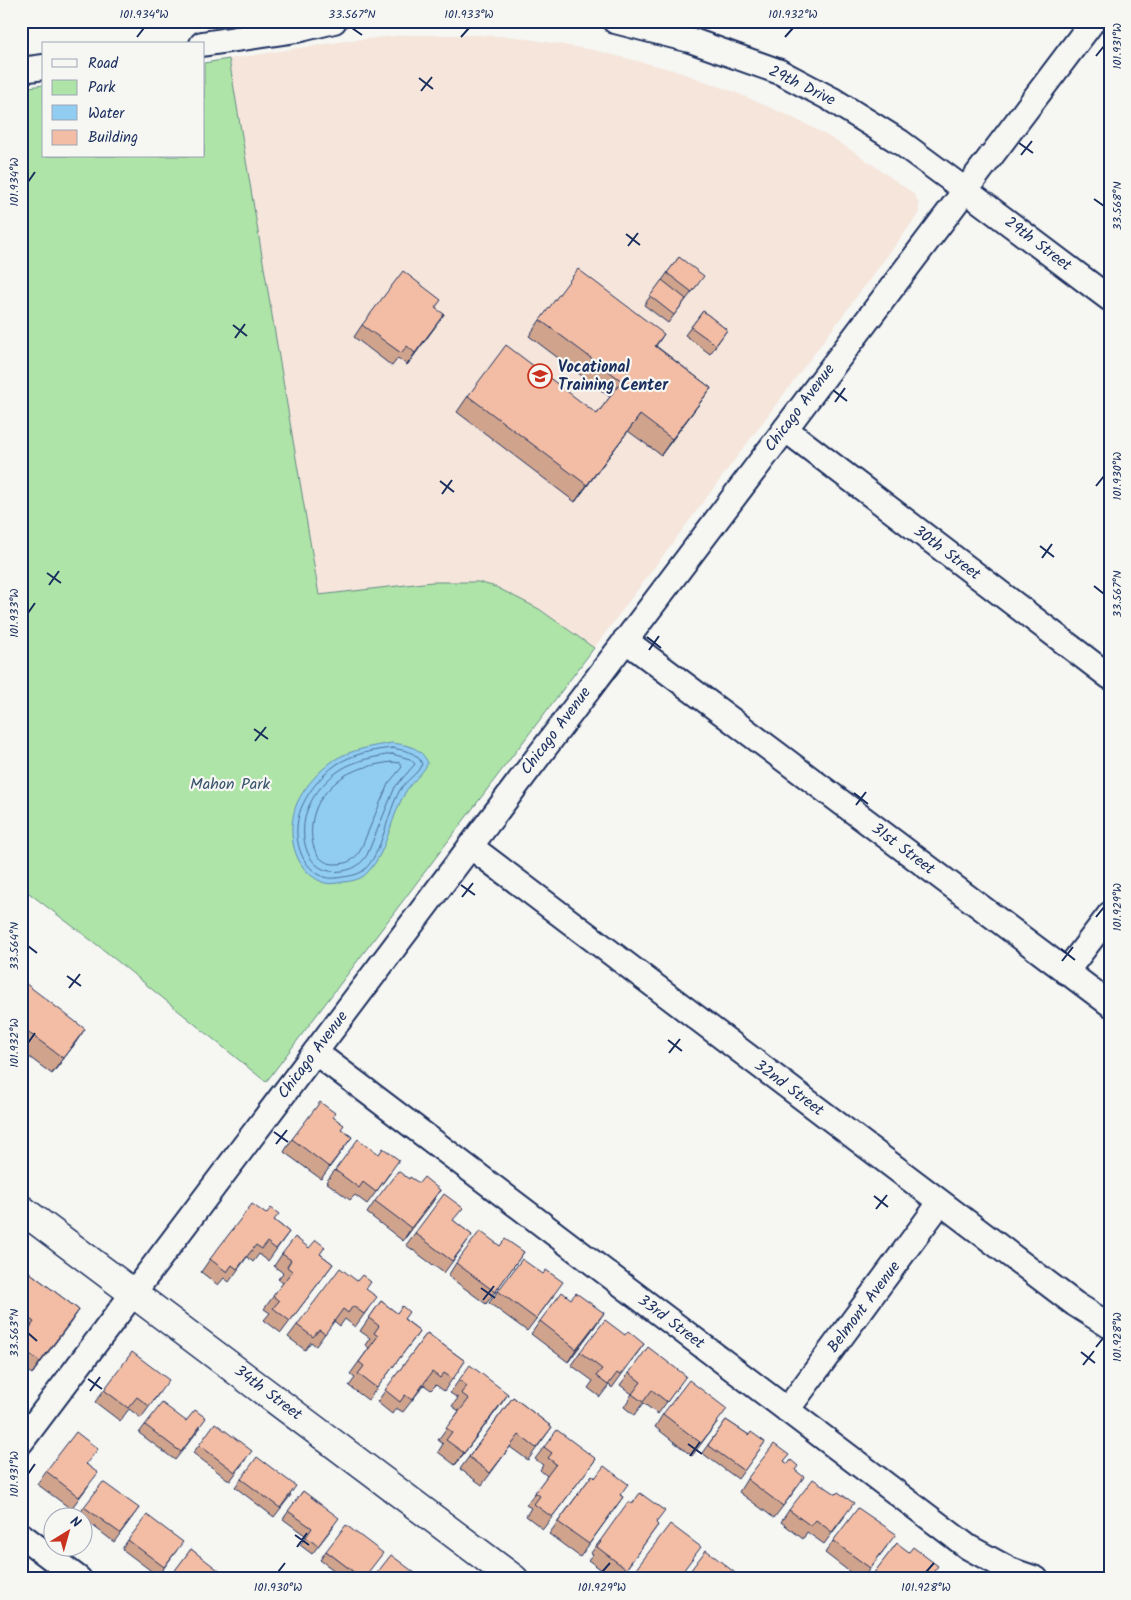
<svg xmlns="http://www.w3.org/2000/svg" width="1131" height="1600" viewBox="0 0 1131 1600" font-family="Kalam,sans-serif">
<rect width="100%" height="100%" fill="#f6f6f2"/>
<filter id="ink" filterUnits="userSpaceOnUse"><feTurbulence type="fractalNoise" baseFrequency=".02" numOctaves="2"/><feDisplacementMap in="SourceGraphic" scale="10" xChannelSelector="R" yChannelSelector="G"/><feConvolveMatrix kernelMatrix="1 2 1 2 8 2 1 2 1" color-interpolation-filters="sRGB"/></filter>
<g filter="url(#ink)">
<path fill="#f5e5db" d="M405,35H476L516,37L593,50L673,70L732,91L787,115L817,130L853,151L900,184L913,193L919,203V212L917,216L594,648L539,609L496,587L478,582H432L319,595L229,59L345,41Z"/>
<path fill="#aee4a7" stroke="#648a82" d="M229,59L319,595L432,582H478L496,587L539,609L594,648L266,1082L100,947L21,887V88L44,85V156H204V63Z"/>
<path fill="#91ccf1" stroke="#628db6" d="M392,743C407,745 421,747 428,763C422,775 411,782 405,793C390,818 388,851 368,872C362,879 353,881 344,882C338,883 328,885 322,882C292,869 286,831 297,803C305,786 319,771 334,760C350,750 373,746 392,743Z"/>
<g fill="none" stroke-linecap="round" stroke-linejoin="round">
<path stroke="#4a6e99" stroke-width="1" d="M392,748C403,750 418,752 422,764C418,774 406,780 400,790C387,812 383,853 364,870C358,875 350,876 343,877C337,878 329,879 324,877C296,866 291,828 303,804C310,789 323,774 337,764C353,754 374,750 392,748Z
M392,754L410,759L415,764L395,787L367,855C360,865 355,869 342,871C306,877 297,835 308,808C314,793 327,779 340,770C355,760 375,757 392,754Z
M392,762L400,763L402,767L388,784L360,851C354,860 349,863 338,864C310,866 308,831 315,811C319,798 332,784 344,776C357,768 376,764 392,762Z"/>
<g stroke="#1b2f5e" stroke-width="28">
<path id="minor" d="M615,21L690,40L780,72L831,99L900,142L965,190L1110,299
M202,44L297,30L334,21
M21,70L44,67
M785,429L1110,677
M625,640L1110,1004
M470,846L1075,1304L1110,1326
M1066,972L1110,914
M315,1052L968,1547L1010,1570L1036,1579
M787,1410L940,1203
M21,1442L1093,21
M21,1535L79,1579"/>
</g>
<g stroke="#1b2f5e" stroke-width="31">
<path id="major" d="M21,1209L514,1579"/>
</g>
<use href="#minor" stroke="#f6f6f2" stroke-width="24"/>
<use href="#major" stroke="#f6f6f2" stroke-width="28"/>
</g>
<path fill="#d0a38d" stroke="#1b2f5e" d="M679,257L698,284L668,323L644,305Z
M436,308L435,327L407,365L398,358L392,366L354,337L362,325Z
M703,311L727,330L710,354L685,335Z
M540,320L664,334L656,346L711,388L661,455L628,431L575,502L457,412L468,396L597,414L610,397L529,336Z
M21,980L74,1045L52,1074L21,1051Z
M333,1117L341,1129L352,1137L321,1179L284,1152L292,1139Z
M335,1170L391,1172L367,1204L355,1195L350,1200L326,1182Z
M409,1179L419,1183L440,1190L403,1241L367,1213L375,1201Z
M274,1220L289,1232L268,1261L259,1254L253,1262L247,1257L229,1282L224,1278L218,1285L201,1272L210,1259Z
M454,1221L472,1235L444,1273L406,1245L415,1233Z
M500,1246L524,1252L486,1304L448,1276L456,1263Z
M309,1248L320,1254L333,1264L281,1333L264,1320L270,1313L264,1309L283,1283L278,1279L283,1273L274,1266L282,1254Z
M21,1266L79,1310L32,1374L21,1366V1340L25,1334L21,1332Z
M366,1289L368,1309L355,1327L345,1319L340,1326L334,1321L316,1346L311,1342L305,1350L288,1337L297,1325Z
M498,1291L554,1295L527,1331L489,1303Z
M381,1301L420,1331L368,1400L349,1386L355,1378L350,1374L369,1348L365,1345L370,1338L360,1331Z
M540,1321L595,1326L568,1362L531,1334Z
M427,1333L465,1361L444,1391L436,1385L431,1390L424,1385L403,1412L396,1408L392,1414L377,1402Z
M625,1335L644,1344L612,1388L609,1385L600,1397L588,1388L593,1381L571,1365L580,1352Z
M629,1373L677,1388L658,1414L643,1403L634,1415L624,1407L632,1394L620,1385Z
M459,1380L499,1407L455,1465L438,1452L443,1444L438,1440L459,1411L452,1406L458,1398L450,1393Z
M104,1390L160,1392L141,1418L129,1409L120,1421L95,1402Z
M513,1397L552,1427L528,1460L510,1447L482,1485L460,1469Z
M663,1414L718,1421L692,1456L655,1427Z
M726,1420L749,1435L765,1442L738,1479L702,1453Z
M145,1425L201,1427L175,1460L139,1433Z
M199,1445L246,1459L230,1481L193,1453Z
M544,1447L596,1459L543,1529L526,1516L531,1508L526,1505L547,1476L540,1470L543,1465L535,1459Z
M784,1461L795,1471L796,1489L774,1518L739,1492L747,1479Z
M87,1464L89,1485L71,1509L37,1484L46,1471Z
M592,1475L623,1497L580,1557L549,1534Z
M241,1479L291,1495L274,1517L235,1487Z
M303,1491L333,1527L312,1554L300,1545L306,1536L283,1519Z
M84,1507L139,1508L114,1542L79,1515Z
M789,1510L845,1516L824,1544L807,1532L803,1539L781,1522Z
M656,1523L658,1525L619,1579H614L588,1560L593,1554L591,1553L600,1541Z
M128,1540L177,1550L158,1576L122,1549Z
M833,1541L887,1546L862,1579H859L825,1553Z
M897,1543L928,1579H870Z
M191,1549L224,1579H170Z
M326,1551L364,1579H346L320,1560Z"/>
<path fill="#a98473" stroke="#1b2f5e" d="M444,314L435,327L407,365L415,353Z
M711,388L699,404L661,455L672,439Z
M640,415L628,431L575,502L587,485Z
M85,1029L74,1045L52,1074L63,1058Z
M440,1190L432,1203L403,1241L411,1228Z
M79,1310L71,1322L32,1374L40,1362Z
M604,1313L595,1326L568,1362L576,1349Z
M508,1394L499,1407L455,1465L464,1453Z"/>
<path fill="#f2bda4" stroke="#1b2f5e" d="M679,257L704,276L692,292L667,273Z
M578,269L664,334L655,346L711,388L672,439L640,415L587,485L468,396L506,345L597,414L622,381L540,320Z
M403,271L441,300L435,308L444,314L415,353L407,346L401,353L362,325Z
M662,280L686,299L674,315L650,296Z
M703,311L727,330L716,345L691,327Z
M21,980L85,1029L63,1058L21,1027Z
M320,1102L335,1113L333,1117L344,1125L341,1129L352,1137L329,1167L292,1139Z
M358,1139L379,1154L383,1148L399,1160L376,1192L363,1182L359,1188L335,1170Z
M398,1171L409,1179L410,1177L419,1183L424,1177L440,1190L411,1228L375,1201Z
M444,1194L463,1208L453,1220L472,1235L452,1261L415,1233Z
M252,1204L266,1214L271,1208L279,1214L274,1220L289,1232L276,1249L267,1242L262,1249L256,1245L237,1269L232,1265L227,1272L210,1259Z
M480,1231L500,1246L505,1239L524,1252L495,1292L456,1263Z
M295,1237L309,1248L316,1240L325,1247L320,1254L333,1264L290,1321L273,1308L279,1301L273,1296L292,1271L287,1267L291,1260L282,1254Z
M522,1259L543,1274L546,1270L563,1282L536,1319L498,1291Z
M21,1266L79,1310L40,1362L21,1347V1340L34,1322L21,1313Z
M340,1268L357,1281L362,1275L371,1282L366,1289L377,1297L364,1314L353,1306L348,1313L343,1309L325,1334L319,1330L313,1337L297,1325Z
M562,1292L571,1299L576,1293L604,1313L576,1349L540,1321Z
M381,1301L397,1313L402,1306L409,1312L404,1319L420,1331L377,1388L358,1374L364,1366L359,1362L378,1336L374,1333L379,1326L369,1318Z
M605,1320L625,1335L628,1331L644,1344L620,1375L617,1373L608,1385L596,1376L602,1369L580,1352Z
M427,1333L465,1361L453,1379L444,1373L440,1378L432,1372L412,1400L405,1395L400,1402L385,1390Z
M648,1347L686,1376L667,1402L652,1390L643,1402L632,1394L641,1382L629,1373Z
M132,1352L169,1380L149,1406L137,1397L128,1408L104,1390Z
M470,1365L508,1394L464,1453L446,1440L452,1432L446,1428L469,1399L461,1393L467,1386L459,1380Z
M689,1380L727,1409L701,1443L663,1414Z
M513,1397L552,1427L536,1448L519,1435L490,1473L469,1457Z
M162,1403L186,1421L195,1410L206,1418L181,1452L145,1425Z
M726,1420L749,1435L751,1432L765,1442L744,1471L708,1445Z
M215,1423L252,1451L235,1472L199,1445Z
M557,1430L596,1459L552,1517L534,1504L540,1496L535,1492L556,1464L548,1458L552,1453L544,1447Z
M76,1432L98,1449L86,1464L98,1473L79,1497L46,1471Z
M774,1444L789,1455L784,1461L788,1464L791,1460L798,1466L795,1470L804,1477L783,1506L747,1479Z
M257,1457L296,1486L280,1508L241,1479Z
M604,1466L628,1484L620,1495L623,1497L589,1544L558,1522L592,1475L595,1478Z
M813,1479L836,1494L838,1492L854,1503L832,1532L816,1520L811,1526L789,1510Z
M103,1482L139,1508L120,1533L84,1507Z
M303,1491L339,1518L318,1546L306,1537L312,1528L288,1511Z
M640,1493L665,1511L656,1523L658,1525L626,1569L597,1547L601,1542L600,1541L628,1502L632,1504Z
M858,1508L896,1534L870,1568L833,1541Z
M147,1515L183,1542L164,1567L128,1540Z
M670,1524L701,1547L677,1579H632L630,1577Z
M346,1525L383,1553L363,1579L326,1551Z
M897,1543L909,1552L913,1547L938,1566L928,1579H879L873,1574Z
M191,1549L226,1576L224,1579H181L173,1573Z
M706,1550L739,1576L737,1579H684Z
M391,1555L423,1579H374L373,1578Z"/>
</g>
<path fill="none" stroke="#1b2f5e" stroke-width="2" d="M352,28L362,35M137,37L144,28M461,37L469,28M785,37L793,28M1096,56L1104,46M419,78L433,89M421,91L432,77M1019,143L1033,153M1021,155L1032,141M28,182L35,172M1094,199L1104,206M626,234L640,245M628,246L638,233M233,325L247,336M235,338L245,324M833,390L847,401M835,402L845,388M440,481L454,492M1096,486L1104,476M442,494L452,480M1040,546L1054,557M1042,558L1052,544M47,573L61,583M49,585L59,571M1094,586L1104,594M28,613L35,603M647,637L661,648M649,650L659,636M254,729L268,739M255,741L266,727M854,793L868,804M856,805L866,792M461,885L475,895M462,897L473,883M1096,917L1104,907M28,946L37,953M1061,949L1075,960M1062,961L1073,947M67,976L81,986M69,988L80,974M668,1040L682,1051M28,1043L35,1033M669,1053L680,1039M274,1132L288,1142M276,1144L287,1130M874,1196L888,1207M876,1209L887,1195M481,1288L495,1298M483,1300L494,1286M28,1333L37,1341M1096,1347L1104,1337M1081,1352L1095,1363M1083,1365L1094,1351M88,1379L102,1389M90,1391L100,1377M688,1444L702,1454M690,1456L700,1442M28,1474L35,1464M295,1535L309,1545M297,1547L307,1533M278,1572L285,1563M602,1572L610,1563M926,1572L934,1563"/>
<defs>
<g id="school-ring" transform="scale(1.25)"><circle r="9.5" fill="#f6f6f2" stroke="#c8321e" stroke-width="1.5"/><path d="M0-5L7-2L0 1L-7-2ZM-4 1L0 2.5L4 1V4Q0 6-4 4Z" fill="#c8321e"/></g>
</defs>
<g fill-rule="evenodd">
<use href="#school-ring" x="540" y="376"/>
</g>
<g text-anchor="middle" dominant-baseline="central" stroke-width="4.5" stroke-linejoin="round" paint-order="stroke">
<g font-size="16" fill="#1b2f5e" stroke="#f6f6f2">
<text transform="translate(802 86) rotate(26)">29th Drive</text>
<text transform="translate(1038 244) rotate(37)">29th Street</text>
<text transform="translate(800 408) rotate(-53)">Chicago Avenue</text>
<text transform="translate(947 553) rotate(37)">30th Street</text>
<text transform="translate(556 731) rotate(-53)">Chicago Avenue</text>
<text transform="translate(903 849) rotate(37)">31st Street</text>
<text transform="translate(313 1055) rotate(-53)">Chicago Avenue</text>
<text transform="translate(789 1088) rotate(37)">32nd Street</text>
<text transform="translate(864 1307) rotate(-53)">Belmont Avenue</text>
<text transform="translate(671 1322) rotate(37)">33rd Street</text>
<text transform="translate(268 1393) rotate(37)">34th Street</text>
</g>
<g font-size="16" font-weight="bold" fill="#1b2f5e" stroke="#f6f6f2" text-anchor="start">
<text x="558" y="367">Vocational<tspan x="558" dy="18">Training Center</tspan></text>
</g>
<g font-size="16" fill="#38536d" stroke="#f6f6f2">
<text x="230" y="784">Mahon Park</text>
</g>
</g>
<rect width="1131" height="1600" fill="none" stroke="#f6f6f2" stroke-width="55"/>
<rect x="42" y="42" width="162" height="115" fill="#f6f6f2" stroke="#9ea6b7"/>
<rect x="52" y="59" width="25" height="8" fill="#f6f6f2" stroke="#9ea6b7"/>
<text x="88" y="68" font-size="15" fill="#1b2f5e">Road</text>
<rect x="52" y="80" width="25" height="15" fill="#aee4a7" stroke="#9ea6b7"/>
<text x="88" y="92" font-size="15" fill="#1b2f5e">Park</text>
<rect x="52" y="105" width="25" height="15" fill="#91ccf1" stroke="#9ea6b7"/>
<text x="88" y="118" font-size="15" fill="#1b2f5e">Water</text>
<rect x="52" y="130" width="25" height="15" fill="#f2bda4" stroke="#9ea6b7"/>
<text x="88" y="142" font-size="15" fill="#1b2f5e">Building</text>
<g transform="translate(68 1532) rotate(37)"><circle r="24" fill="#f6f6f2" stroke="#9ea6b7"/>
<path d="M0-4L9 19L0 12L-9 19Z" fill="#c8321e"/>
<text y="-8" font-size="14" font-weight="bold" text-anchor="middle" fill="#1b2f5e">N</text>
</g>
<rect x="28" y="28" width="1076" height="1544" fill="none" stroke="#1b2f5e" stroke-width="2"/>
<g font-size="12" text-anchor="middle" fill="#1b2f5e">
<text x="144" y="18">101.934°W</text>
<text x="352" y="18">33.567°N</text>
<text x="469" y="18">101.933°W</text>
<text x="793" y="18">101.932°W</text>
<text transform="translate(1117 46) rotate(-90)" y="4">101.931°W</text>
<text transform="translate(14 182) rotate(-90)" y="4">101.934°W</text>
<text transform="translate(1117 206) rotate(-90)" y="4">33.568°N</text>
<text transform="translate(1117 476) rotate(-90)" y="4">101.930°W</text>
<text transform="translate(1117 594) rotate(-90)" y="4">33.567°N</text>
<text transform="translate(14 613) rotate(-90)" y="4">101.933°W</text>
<text transform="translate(1117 907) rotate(-90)" y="4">101.929°W</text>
<text transform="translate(14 946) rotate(-90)" y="4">33.564°N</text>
<text transform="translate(14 1043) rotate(-90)" y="4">101.932°W</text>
<text transform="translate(14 1333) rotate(-90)" y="4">33.563°N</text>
<text transform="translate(1117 1337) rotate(-90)" y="4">101.928°W</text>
<text transform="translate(14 1474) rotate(-90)" y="4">101.931°W</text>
<text x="278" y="1591">101.930°W</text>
<text x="602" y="1591">101.929°W</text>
<text x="926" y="1591">101.928°W</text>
</g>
</svg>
